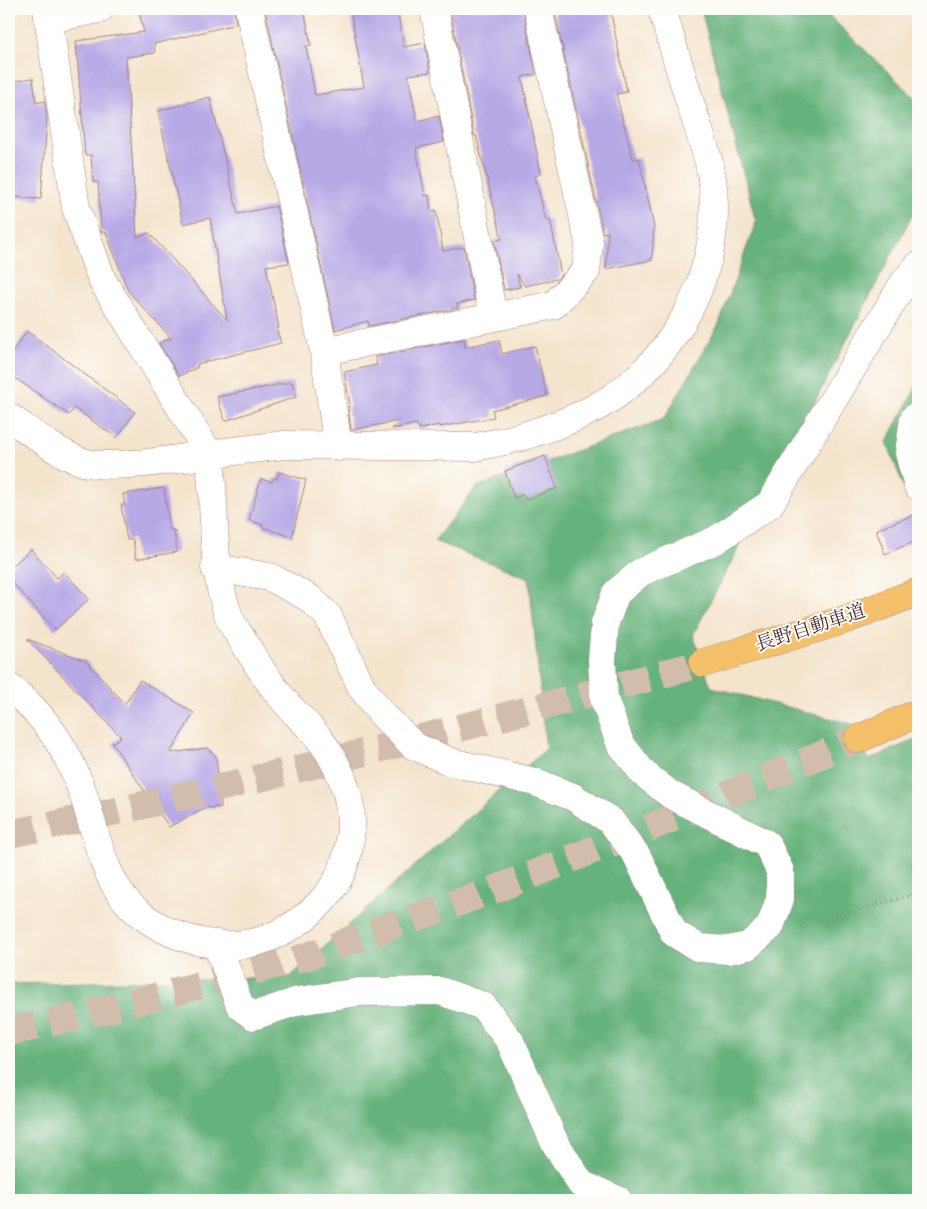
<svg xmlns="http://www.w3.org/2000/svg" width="927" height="1209" viewBox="0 0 927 1209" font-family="'Sorts Mill Goudy','Noto Serif JP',serif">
<rect width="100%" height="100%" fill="#fdfcf7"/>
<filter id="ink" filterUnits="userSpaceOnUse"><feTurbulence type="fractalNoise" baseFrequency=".02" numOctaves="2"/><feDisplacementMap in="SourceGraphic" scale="10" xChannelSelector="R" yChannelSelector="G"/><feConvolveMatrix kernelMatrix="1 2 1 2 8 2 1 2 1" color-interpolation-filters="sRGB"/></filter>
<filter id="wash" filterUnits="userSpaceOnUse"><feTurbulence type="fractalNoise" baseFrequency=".0096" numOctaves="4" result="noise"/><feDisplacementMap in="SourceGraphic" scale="20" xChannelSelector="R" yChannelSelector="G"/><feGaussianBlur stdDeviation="1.12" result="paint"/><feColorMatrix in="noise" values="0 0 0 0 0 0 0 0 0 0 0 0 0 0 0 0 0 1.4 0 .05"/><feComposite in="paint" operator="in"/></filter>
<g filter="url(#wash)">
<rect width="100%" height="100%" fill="#f4e4cc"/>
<path fill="#66b27b" stroke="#586853" d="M701,9H822L918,101V204L693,635L711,687L851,724L869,760L918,738V1200H9V984L290,977L546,749L529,578L434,541L477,487L664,419L719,324L756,222Z
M918,384V492L907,496L887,442Z"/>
<g id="blocks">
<path fill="#b7a8e6" d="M138,9H234L236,24L154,44L155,53L126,57L137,237L149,233L227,320L210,218L183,224L158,111L210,97L238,214L276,206L289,263L266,266L279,328H276L281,343L197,364L198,367L179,376L159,343L171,338L128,291L106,232H101L98,182H93L91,155H85L76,41L144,32Z
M265,9H304L311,45L306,46L315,95L364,87L350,9H397L404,47L425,43L430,72L408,75L417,121L439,116L444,142L416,148L425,196L429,195L431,211L436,210L443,251L464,247L474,300L457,304L458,308L369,326L368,321L335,330Z
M450,9H523L536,74L522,77L541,174L535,176L546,220L550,219L561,275L557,279L525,286L517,274L520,287L504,290L494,240L502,239L476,135L474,136Z
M554,9H610L627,92L616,94L633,159L639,158L654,227L652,260L606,269L608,232L603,233Z
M33,78L36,103L45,101L47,120L41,199L9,197V82Z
M27,331L135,412L117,438L74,408L69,415L9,374V357Z
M464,339L465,347L499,340L502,354L535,346L547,396L492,410L494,417L440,427V425L420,429L416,424L392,429L399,421L351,430L348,407L350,406L344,372L377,365L375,357Z
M292,382L296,397L225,421L217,397Z
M545,456L557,488L526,500L523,495L514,498L505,471Z
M279,472L306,480L292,537L262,527L263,525L249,520L261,479L272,482L274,478L277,479Z
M164,488L170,530H174L177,552L136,559L133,539L127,540L121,505H125L123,494Z
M918,513V540L885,554L876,530Z
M31,549L57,578L64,572L89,599L55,630L9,579V569Z
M27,639L86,661L125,704L140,680L194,713L170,753L207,748L216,756L221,807L204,808L169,827L112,743L121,737Z"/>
</g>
</g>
<g filter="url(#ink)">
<use href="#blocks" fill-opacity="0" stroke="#9f827c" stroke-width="1"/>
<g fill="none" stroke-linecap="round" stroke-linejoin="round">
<path stroke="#d2bdac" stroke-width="28" stroke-dasharray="28 14" stroke-linecap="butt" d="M9,834C242,786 473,726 703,663
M9,1032L106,1010L305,957L496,889L678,816L858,739"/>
<g stroke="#9f827c" stroke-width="29">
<path id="minor" d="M249,9L324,351L338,447
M434,9L493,316
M49,19L100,9
M324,351L554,305L586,271L589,243L538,9
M918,415L914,418L909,453L918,486
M9,417C31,432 54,451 80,461C105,471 181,459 209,454L102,280L76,208L47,9
M215,568L270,577L309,598L328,616L362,688L382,714L414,746L451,762L535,782L573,797L611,821L637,856L674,933L699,948L728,950L748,946L770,927L780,899V871L767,844L671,795L643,773L620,743L604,699L602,660L605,623L616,593L641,572L716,540L770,504L905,281L918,266
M217,944L240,1006L253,1016L298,1001L359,992L440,991L483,1006L510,1041L554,1141L581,1184L618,1200"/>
</g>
<g stroke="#9f827c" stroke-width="29">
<path id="tertiary" d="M9,687C43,713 66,747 81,788C96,829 102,884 139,913C174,941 229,955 271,937C305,922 336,895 346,859C358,816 347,776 321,741C309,725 294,713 282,698C267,680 255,661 244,642C239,634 232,625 229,617C209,564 217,509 209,454L284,445L475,447C511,441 550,429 583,414C672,373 728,269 711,172C708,155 701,138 696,121C684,84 673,46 662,9"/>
</g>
<g stroke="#9f827c" stroke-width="29">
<path id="motorway" d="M703,663L847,619L918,592
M858,739L918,713"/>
</g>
<path stroke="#9f827c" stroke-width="3" stroke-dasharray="1 4" stroke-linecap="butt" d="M801,927L918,893"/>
<use href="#minor" stroke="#fff" stroke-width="28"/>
<use href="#tertiary" stroke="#fff" stroke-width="28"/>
<use href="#motorway" stroke="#f4c16a" stroke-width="28"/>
</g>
</g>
<g text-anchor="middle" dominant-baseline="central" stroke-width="4" stroke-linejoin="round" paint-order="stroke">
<g font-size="19" fill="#4a1f2b" stroke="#fdfcf7">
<text transform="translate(811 629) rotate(-18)">長野自動車道</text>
</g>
</g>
<rect width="927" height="1209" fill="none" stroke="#fdfcf7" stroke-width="30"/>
</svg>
